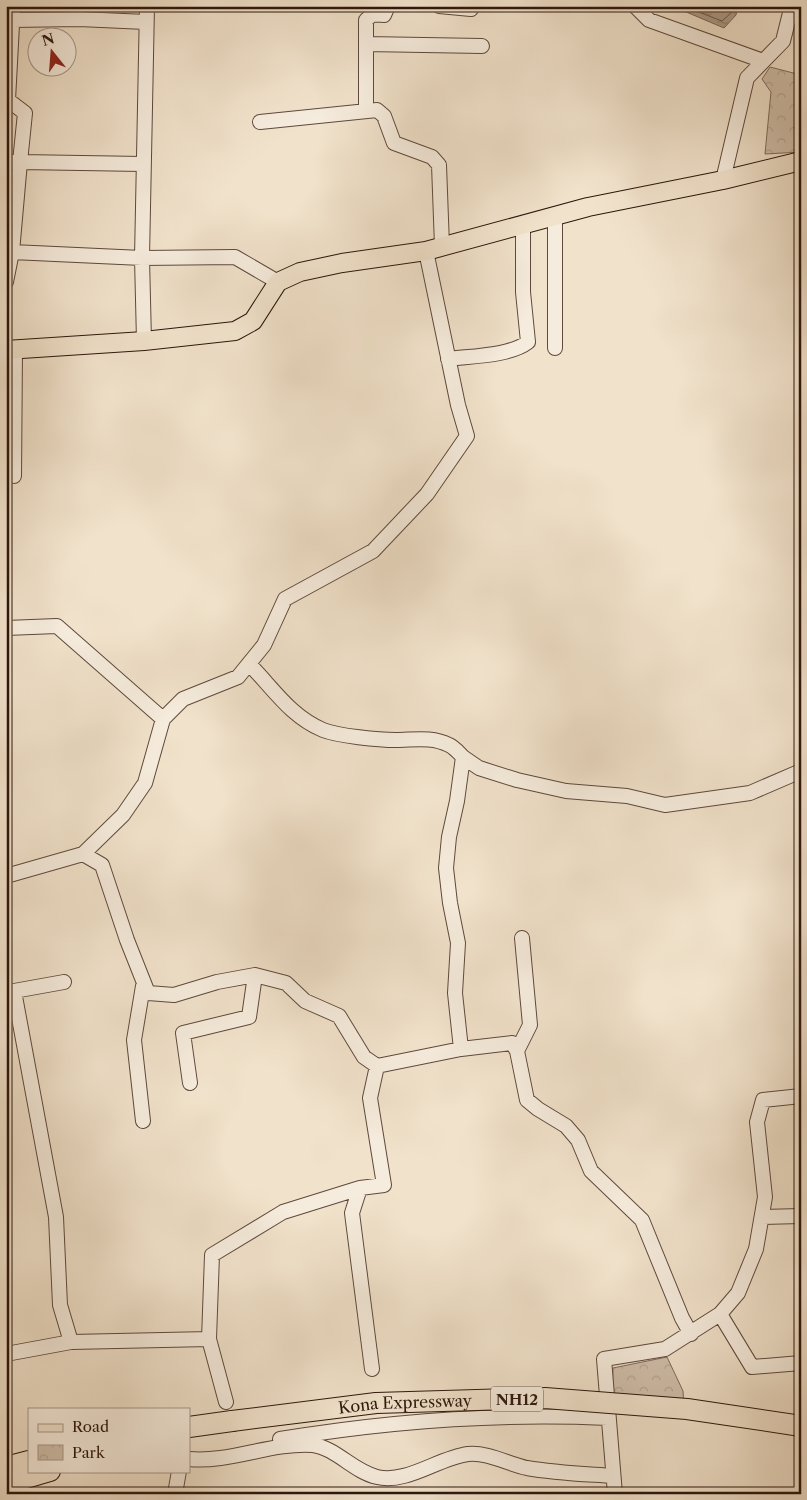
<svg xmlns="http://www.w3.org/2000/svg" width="807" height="1500" viewBox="0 0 807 1500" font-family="'Libre Caslon Text',serif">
<defs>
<pattern id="park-crowns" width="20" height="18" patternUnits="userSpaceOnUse" patternTransform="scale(1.25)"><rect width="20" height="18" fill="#d0bfab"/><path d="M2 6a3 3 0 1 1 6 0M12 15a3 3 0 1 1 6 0" fill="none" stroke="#b3a392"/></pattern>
<pattern id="water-ripples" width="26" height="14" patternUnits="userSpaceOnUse" patternTransform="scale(1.25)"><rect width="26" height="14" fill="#ae9d8a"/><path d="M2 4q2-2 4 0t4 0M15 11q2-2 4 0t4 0" fill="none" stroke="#8e7f6f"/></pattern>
</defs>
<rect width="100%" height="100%" fill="#f1e2cb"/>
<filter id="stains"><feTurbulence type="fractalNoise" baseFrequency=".004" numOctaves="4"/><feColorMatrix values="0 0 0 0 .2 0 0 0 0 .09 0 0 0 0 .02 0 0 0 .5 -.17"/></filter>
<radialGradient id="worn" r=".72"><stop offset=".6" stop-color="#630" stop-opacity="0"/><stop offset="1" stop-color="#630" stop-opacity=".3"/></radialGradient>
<path fill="url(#park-crowns)" stroke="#7e6a5c" d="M770,67L801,75V152L765,154L771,92L762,79Z
M667,1357L683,1391L684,1406L612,1399L613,1368Z"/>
<path fill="url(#water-ripples)" stroke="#7a6758" d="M672,6H738L736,15L724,28Z"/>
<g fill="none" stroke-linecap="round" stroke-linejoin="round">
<path stroke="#6e5a4b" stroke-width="1" d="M683,6L722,21L731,13L733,6"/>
<g stroke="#5e493c" stroke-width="16">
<path id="minor" d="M13,6L8,100L25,113L20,162L143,164
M439,6L471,9
M635,6L649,20L763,61
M12,20L79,19L146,22
M366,44L482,46
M366,111V20L373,14L384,15L388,6
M260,122L377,110L384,116L394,143L432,157L439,165L442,246
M6,162H20L12,252H6
M723,180L747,78L783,41L790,13L796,6
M6,282L12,252L142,258L235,257L278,282
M144,341L142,258L147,6
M555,348V216
M448,359C471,356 510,356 528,342L523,292V224
M14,476L15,351
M6,628L57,626L163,719
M249,664C273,688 290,716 323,730C338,736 379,740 396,740C413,740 432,736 449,745C454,747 459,753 463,757L457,801L449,837L446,868L450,903L458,943L455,993L461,1049
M463,757L479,768L517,780L566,791L627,796L665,805L750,793L801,771
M83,854L102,865L127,940L148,993L174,995L217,982L255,975L286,983L305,1001L339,1016L364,1057L377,1066L461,1049L512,1043L517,1051L527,1100L538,1109L566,1126L578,1140L591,1171L642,1220L682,1318L691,1334
M6,876L83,854L123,815L145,783L163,719L183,699L238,677L264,645L285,599L373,551L427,494L467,436L458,405L426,251
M64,982L14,991L56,1217L60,1305L71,1342L209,1339
M143,986L134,1040L143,1121
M517,1051L530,1025L522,938
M190,1083L183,1033L249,1017L255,975
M762,1217L801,1216
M720,1314L752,1367L801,1363
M6,1354L71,1342
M372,1369L352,1213L360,1188L384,1185L370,1098L377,1066
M226,1402L209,1339L212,1255L283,1212L360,1188
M280,1439C389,1421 498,1413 608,1418
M189,1459C230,1463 272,1442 313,1445C336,1448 354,1472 377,1477C407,1484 438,1458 468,1454C488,1452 508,1464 527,1468C555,1473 585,1474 613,1476
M175,1494L179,1471
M615,1494L604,1359L665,1349L720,1314L738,1293L756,1249L765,1197L757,1122L763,1100L801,1096"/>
</g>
<g stroke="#2d160c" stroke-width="20">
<path id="major" d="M6,350L144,341L235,331L253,321L278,282L300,272L342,263L426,251L588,207L723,180L801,161"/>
</g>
<g stroke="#2d160c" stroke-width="22">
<path id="highway" d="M189,1427L232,1421
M6,1467L29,1461
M6,1484L50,1471"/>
</g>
<use href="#minor" stroke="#f6ecdd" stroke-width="14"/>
<use href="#major" stroke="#f1e2cb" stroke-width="18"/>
<use href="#highway" stroke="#f1e2cb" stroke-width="20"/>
<g stroke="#2d160c" stroke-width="22" stroke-linecap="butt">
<g id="highway-bridge">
<path id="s1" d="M232,1421L376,1403L545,1398L687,1409L801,1426"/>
</g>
</g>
<use href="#highway-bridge" stroke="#f1e2cb" stroke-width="20"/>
</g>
<g text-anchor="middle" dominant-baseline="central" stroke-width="4" stroke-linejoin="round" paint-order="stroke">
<rect fill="#f6ecdd" stroke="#69564b" stroke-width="1" x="491" y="1386.5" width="52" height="25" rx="4"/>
<g font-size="15" font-weight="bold" fill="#2d160c">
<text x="517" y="1399">NH12</text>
</g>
<g font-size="16" fill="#2d160c" stroke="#f6ecdd">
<text stroke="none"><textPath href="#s1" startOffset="174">Kona Expressway</textPath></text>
</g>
</g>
<rect width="807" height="1500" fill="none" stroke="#f1e2cb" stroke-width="25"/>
<rect x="8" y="8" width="792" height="1485" fill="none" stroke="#2d160c" stroke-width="2.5"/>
<rect x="12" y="12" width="782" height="1475" fill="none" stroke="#2d160c"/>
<rect x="28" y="1408" width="162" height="65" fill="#f6ecdd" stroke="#a69689"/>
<rect x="38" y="1424" width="25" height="8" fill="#f1e2cb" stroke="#a69689"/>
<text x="72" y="1432" font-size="15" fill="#2d160c">Road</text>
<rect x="38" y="1445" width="25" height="15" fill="url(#park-crowns)" stroke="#a69689"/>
<text x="72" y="1458" font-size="15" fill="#2d160c">Park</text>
<g transform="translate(52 52) rotate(343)"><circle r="24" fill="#f6ecdd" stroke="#a69689"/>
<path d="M0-4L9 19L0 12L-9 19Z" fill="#8f2418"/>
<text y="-8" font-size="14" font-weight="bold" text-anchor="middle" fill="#2d160c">N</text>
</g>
<rect width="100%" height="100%" filter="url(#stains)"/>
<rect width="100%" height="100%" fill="url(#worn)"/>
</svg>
